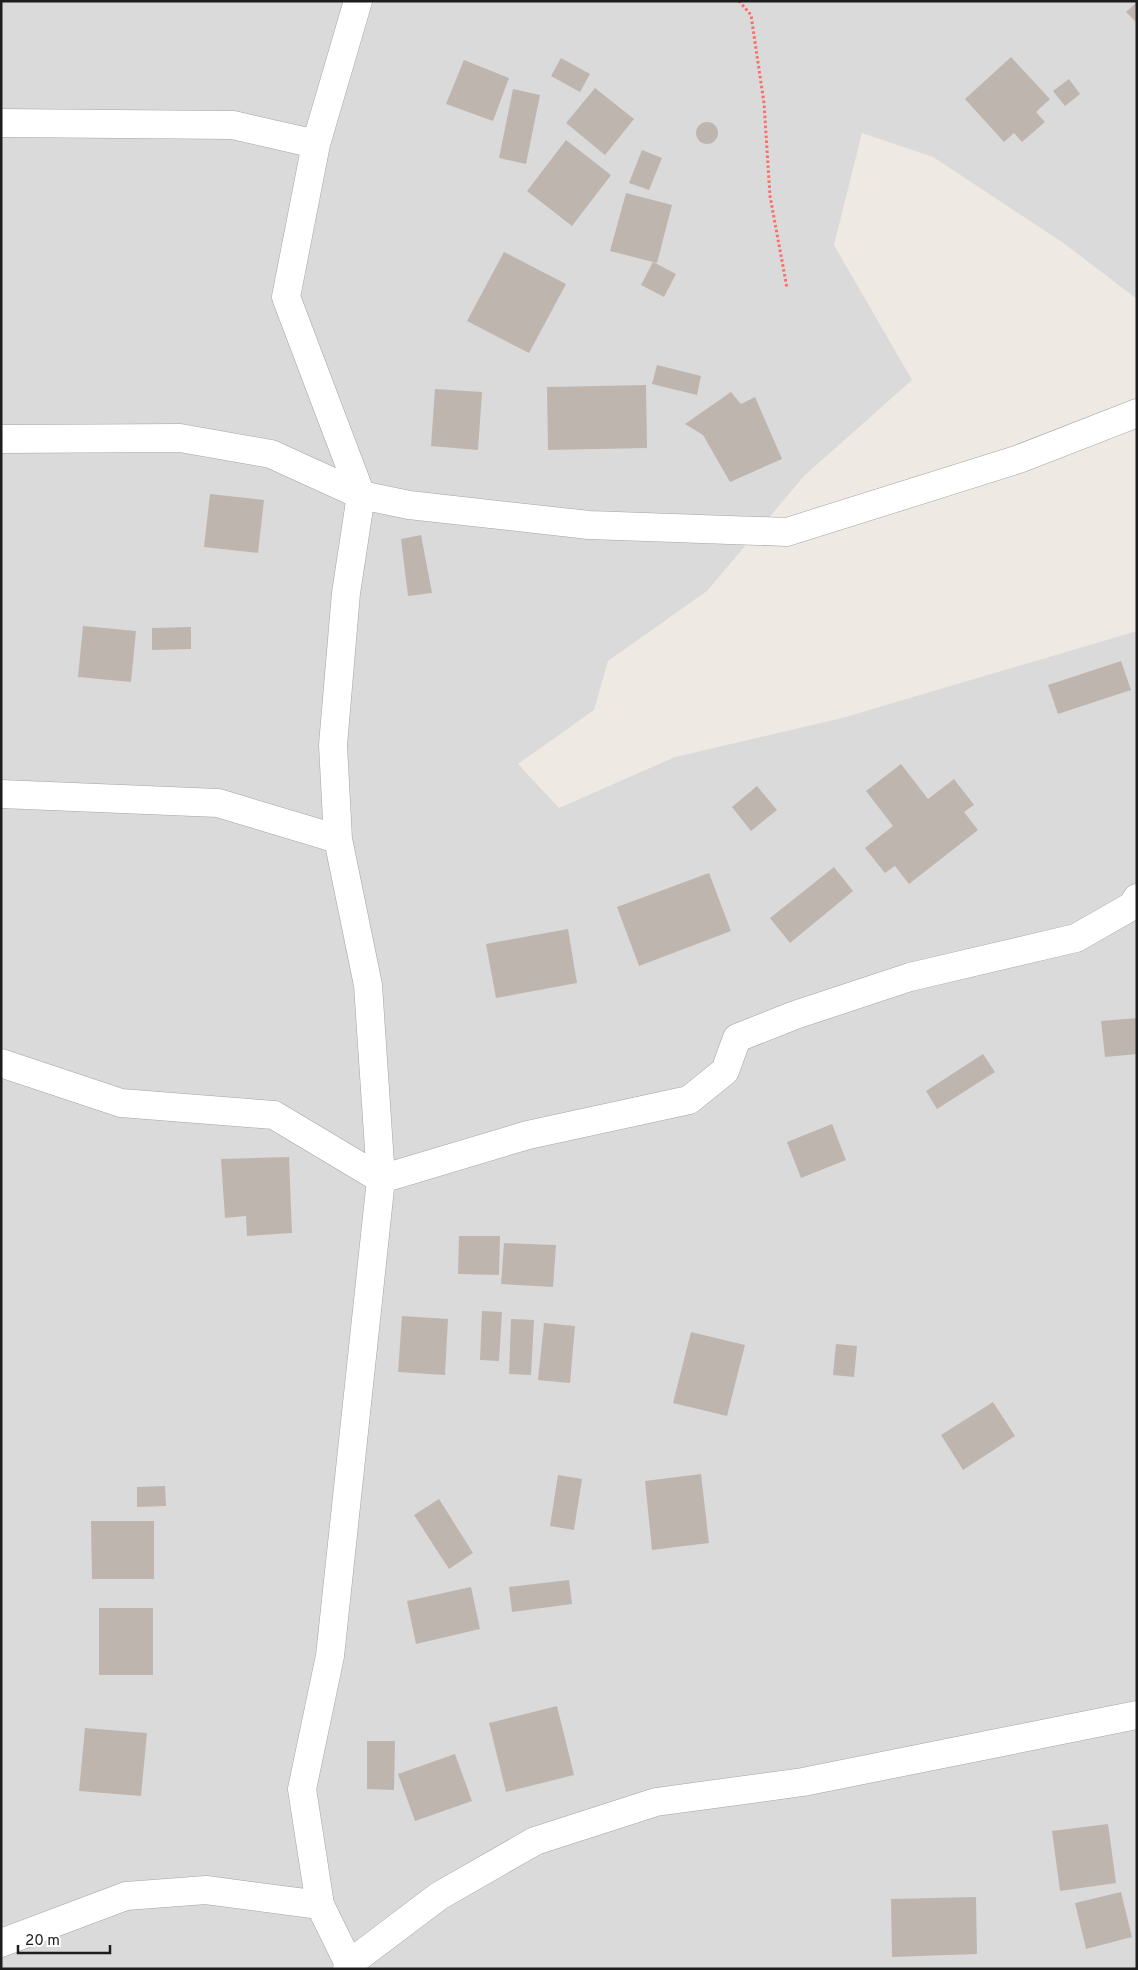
<svg xmlns="http://www.w3.org/2000/svg" width="1138" height="1970" viewBox="0 0 1138 1970" font-family="Overpass,sans-serif">
<rect width="100%" height="100%" fill="#eeeae3"/>
<path fill="#dbdada" d="M1,1H1137V299L1062,242L933,157L862,133L834,245L912,380L804,476L707,591L608,661L594,710L518,764L559,808L675,757L842,718L1137,631V1969H1Z"/>
<path fill="#bfb5af" d="M1137,2V23L1126,12Z
M1011,57L1050,99L1036,112L1045,122L1022,142L1014,133L1004,142L965,99Z
M561,58L590,74L580,92L551,76Z
M464,60L509,78L493,121L446,104Z
M1069,79L1080,94L1065,106L1053,91Z
M595,88L634,119L605,155L566,123Z
M513,89L540,95L526,164L499,158Z
M696 133a11 11 0 1 1 22 0a11 11 0 1 1-22 0Z
M566,140L611,175L572,226L527,191Z
M642,150L662,158L649,190L629,183Z
M626,193L672,205L657,263L610,251Z
M504,252L566,284L529,353L467,321Z
M653,262L676,274L664,297L641,285Z
M657,365L701,376L697,395L652,384Z
M646,385L647,448L548,450L547,387Z
M435,389L482,392L478,450L431,446Z
M731,392L741,404L755,397L782,459L730,482L703,435L685,424Z
M210,494L264,500L258,553L204,547Z
M421,535L432,593L408,596L401,539Z
M83,626L136,631L131,682L78,677Z
M191,627V649L152,650V628Z
M1121,661L1131,690L1058,714L1048,685Z
M901,764L928,799L954,779L974,805L964,812L978,830L909,884L895,866L885,873L865,848L893,826L866,791Z
M757,786L777,810L751,831L732,807Z
M834,867L853,891L790,943L770,918Z
M709,873L731,931L639,966L617,907Z
M568,929L577,983L496,998L486,944Z
M1137,1018V1054L1105,1057L1101,1021Z
M983,1054L995,1072L937,1109L926,1091Z
M832,1124L846,1160L801,1178L787,1142Z
M289,1157L292,1233L247,1236L246,1216L225,1218L221,1159Z
M459,1236H500L499,1275L458,1274Z
M504,1243L556,1245L553,1287L501,1284Z
M482,1311L502,1312L499,1361L480,1360Z
M402,1316L448,1319L445,1375L398,1372Z
M511,1319L534,1320L531,1375L509,1374Z
M544,1323L575,1326L570,1383L538,1380Z
M691,1332L745,1345L727,1416L673,1403Z
M836,1344L857,1346L854,1377L833,1375Z
M993,1402L1015,1436L963,1470L941,1435Z
M701,1474L709,1543L652,1550L645,1481Z
M558,1475L582,1479L574,1530L550,1526Z
M165,1486L166,1506L137,1507V1487Z
M439,1499L473,1553L449,1569L414,1515Z
M91,1521H154V1579H92Z
M569,1580L572,1604L512,1612L509,1587Z
M471,1587L480,1629L416,1644L407,1601Z
M99,1608H153V1675H99Z
M557,1706L574,1775L506,1792L489,1723Z
M85,1728L147,1733L141,1796L79,1791Z
M367,1741H395L394,1790L367,1789Z
M455,1754L472,1801L415,1821L398,1774Z
M1108,1824L1116,1883L1060,1891L1052,1831Z
M1121,1892L1132,1937L1086,1949L1075,1903Z
M976,1897L977,1954L892,1957L891,1899Z"/>
<g fill="none" stroke-linecap="round" stroke-linejoin="round">
<g stroke="#a4a4a4" stroke-width="29">
<path id="minor" d="M1,123L233,125L316,144
M1,439L180,438L271,454L361,495L409,505L589,525L787,532L1019,459L1137,413
M1,794L218,803L338,839
M1,1063L121,1103L274,1115L381,1179L528,1135L689,1100L725,1071L737,1038L795,1015L910,977L1076,938L1132,906L1137,898
M1,1943L126,1896L206,1890L320,1905
M349,1964L320,1905L302,1789L330,1656L381,1179L368,985L338,839L333,745L346,593L361,495L286,297L316,144L358,1
M347,1969L349,1964L439,1896L535,1841L656,1802L803,1782L1137,1715"/>
</g>
<path stroke="#fa6d69" stroke-width="3" stroke-dasharray="2.5 2.5" stroke-linecap="butt" d="M739,1L751,15L764,103L770,196L787,288"/>
<use href="#minor" stroke="#fff" stroke-width="28"/>
</g>
<rect width="1138" height="1970" fill="none" stroke="#1d1d1d" stroke-width="5"/>
<path d="M18 1945v8h92v-8" fill="none" stroke="#1d1d1d" stroke-width="2.5"/>
<text x="25" y="1945" font-size="15" fill="#1d1d1d" stroke="#ffffff" stroke-width="4" paint-order="stroke">20 m</text>
</svg>
